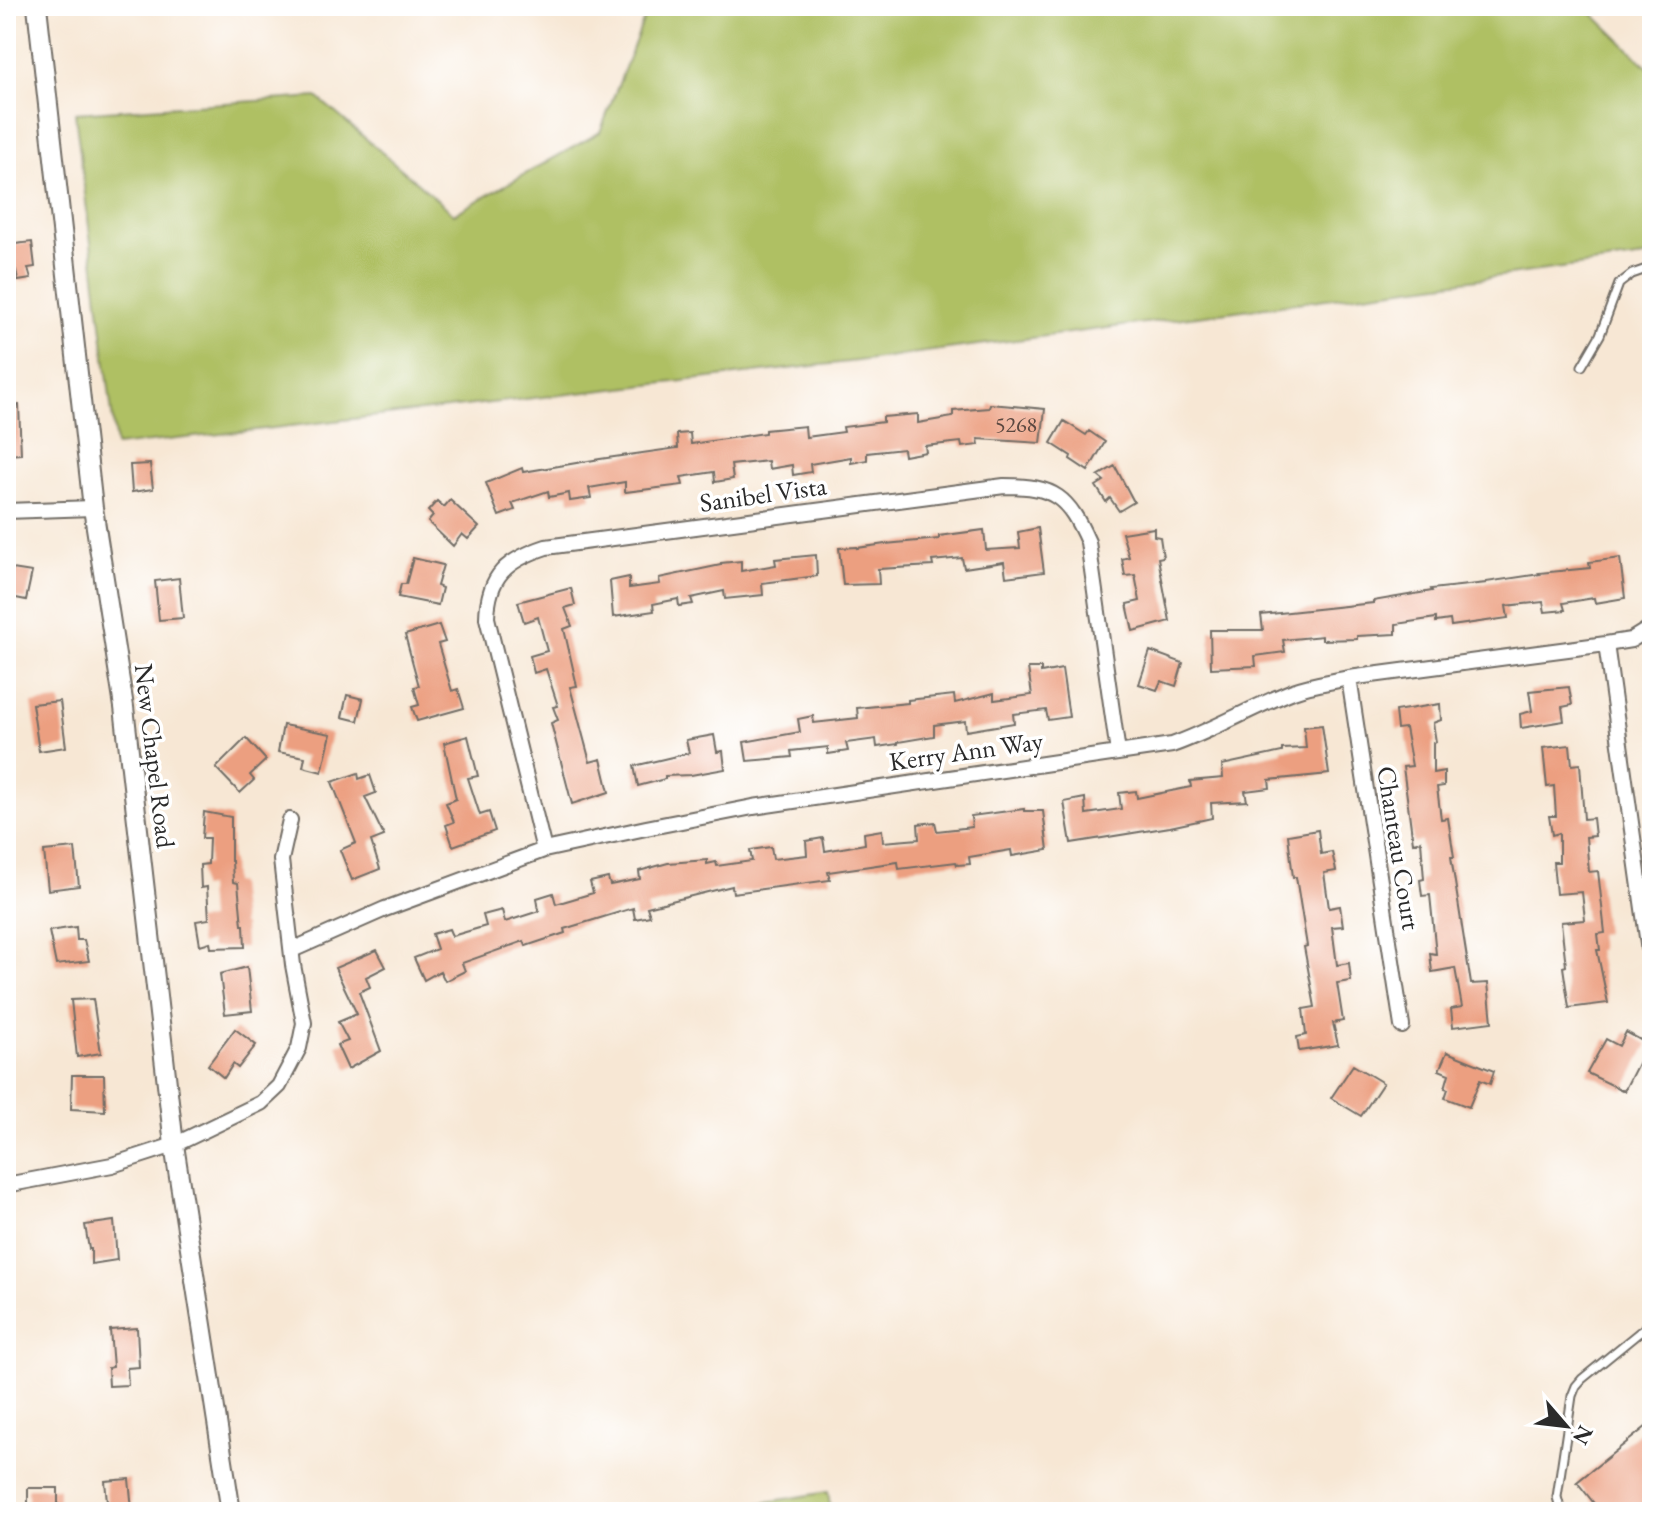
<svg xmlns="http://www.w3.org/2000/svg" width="1658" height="1518" viewBox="0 0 1658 1518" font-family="'EB Garamond',serif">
<rect width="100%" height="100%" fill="#fff"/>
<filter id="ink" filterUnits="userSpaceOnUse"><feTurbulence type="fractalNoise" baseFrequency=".0125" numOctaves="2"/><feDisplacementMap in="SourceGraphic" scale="16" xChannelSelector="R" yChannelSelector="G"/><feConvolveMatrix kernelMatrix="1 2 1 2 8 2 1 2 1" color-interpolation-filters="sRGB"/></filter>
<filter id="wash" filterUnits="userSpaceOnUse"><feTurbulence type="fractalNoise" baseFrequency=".006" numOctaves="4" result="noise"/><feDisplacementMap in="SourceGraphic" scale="32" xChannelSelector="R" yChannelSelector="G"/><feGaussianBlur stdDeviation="1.8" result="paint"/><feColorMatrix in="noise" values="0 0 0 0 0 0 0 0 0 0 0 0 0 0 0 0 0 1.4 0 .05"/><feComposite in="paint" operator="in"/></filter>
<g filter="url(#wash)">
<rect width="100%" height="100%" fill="#f7e7d4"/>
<path fill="#afc063" stroke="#6d7647" stroke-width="2" d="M649,6H1585L1652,71V256L857,361L116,446L75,113L317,97L454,214L600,132Z
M828,1492L831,1512H707Z"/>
<g id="blocks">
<path fill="#ec9f80" d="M32,242L35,267L28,268L31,279L18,281L16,270L6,271V245Z
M990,404L1045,409L1041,443L978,439L979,445L962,447L961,442L925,446L926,452L904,456L903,449L867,453V460L851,463V457L810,464L811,472L793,475L792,465L769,469L768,461L731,465L733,479L715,482L714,472L681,477L683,485L625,492V482L589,488L591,498L570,501L569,493L549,497L548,491L512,503L515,510L499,516L486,483L522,468L523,472L600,459L678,448L677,434L690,433L691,444L765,433V430L805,426L806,437L844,432L843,427L883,422V417L918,414V423L953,417V411L989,408Z
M19,405L21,454L6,455V406Z
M1064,421L1086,435L1089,431L1105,442L1088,471L1070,459L1071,456L1051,443Z
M150,464L153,489L132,492L130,465Z
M1115,466L1134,502L1119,511L1110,498L1106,502L1096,486L1104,481L1098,476Z
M450,500L479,527L468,539L462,534L453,546L428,522L433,516L428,511L437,501L444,507Z
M1038,528L1044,572L1006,577L1004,562L964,568L962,558L932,561L933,566L878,569L879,584L843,585L839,548L857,547V548L885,544L939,539V536L984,530L986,550L1020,548L1018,532Z
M1154,528V536L1160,537L1163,557L1158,558L1170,621L1133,631L1127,604L1140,601L1135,575L1125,576L1122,559L1129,557L1122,533Z
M816,555L817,576L762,583L763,595L725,599L724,591L691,598L693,604L679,606L678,599L653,604L654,611L613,617L610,581L629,577V588L660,584L659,578L721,565V563L741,561V571L776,565L775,559Z
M413,558L443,565L437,586L442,588L438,605L398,597L401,584H406Z
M1620,558L1625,598L1595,603L1594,598L1563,603L1565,610L1545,612L1543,602L1506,606L1508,618L1451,626L1450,620L1436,622V618L1396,624V634L1357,636V639L1322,640V636L1283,640L1285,652L1255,656L1256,666L1211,668L1210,630H1263L1261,615L1373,603V601L1432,591L1431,589L1486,583V582L1540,574L1539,573L1590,568L1589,562Z
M6,568L32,572L26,600L6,596Z
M179,578L183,618L159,620L155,581Z
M571,588L575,605L565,608L572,626L564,629L577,686L570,687L590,762L601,759L609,792L572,804L551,723L558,720L553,707L558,706L546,669L534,673L530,656L547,651L538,617L524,622L518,602Z
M439,625L445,642L438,644L452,691L458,689L464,708L417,721L412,707L419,705L414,687L419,686L405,635Z
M1150,651L1183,663L1176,686L1161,681L1157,690L1139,684Z
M1028,668H1041V673L1062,669L1069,717L1048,720L1046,710L1013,714L1014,723L966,731L965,721L934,725V736L898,742V744L877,747L876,739L846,743L848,751L828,754V747L791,751L792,757L747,761L744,742L800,732L798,719L813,716L814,723L858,718L857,708L908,703V700L954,695L955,703L994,693V700L1032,695Z
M1569,687L1572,705L1562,707L1564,721L1521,728L1520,714L1532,711L1529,691Z
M347,695L363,699L358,721L342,717Z
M60,701L66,747L39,751L32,704Z
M1440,704L1441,720L1433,723L1436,742L1433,743V773L1444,771V786L1437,787L1441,819L1448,818L1454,857H1451L1471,984L1488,983L1492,1022L1453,1027L1451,1009L1462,1007L1455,968L1432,972L1430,953L1436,954L1430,895L1422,896L1420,880L1424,879L1421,841L1413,843L1403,767L1412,766L1405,728L1397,729L1395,711Z
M283,725L331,734L322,772L303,767L305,757L278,752Z
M1322,725L1329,774L1269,780L1270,788L1245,791L1247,801L1211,803L1212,818L1170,827L1071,843L1064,802L1085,798L1086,814L1121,809L1119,793L1136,791L1137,798L1191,787L1190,781L1223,778L1222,765L1282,752V749L1306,748L1304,727Z
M714,735L717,752L723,751L725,769L691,775L665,776V779L638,786L634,766L689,753L686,740Z
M468,736L478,776L468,778L480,815L489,812L495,831L453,846L446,825L454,822L446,803L456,799L444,743Z
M246,738L266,760L250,775L254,780L240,793L216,768Z
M1570,745L1572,765L1580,764L1584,819L1593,818L1595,836L1586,837L1589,872L1598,871L1605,933L1598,934L1600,950H1597L1608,1003L1569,1008L1563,967L1566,966L1561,922L1585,920L1582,892L1556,894L1553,862H1559V833L1552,835L1549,816H1556L1554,786L1547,787L1543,748Z
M358,773L359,779L370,775L376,793L365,797L384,836L371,841L380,869L352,880L340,850L356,843L332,782Z
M1024,809V811H1043L1048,850L1012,856L1011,850L969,857L970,864L957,865L956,862L899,869L898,862L828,872L830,880L733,893L732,886L647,907L650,916L635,919L633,908L564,929L565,933L526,946L524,941L462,963L465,971L445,981L440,971L424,980L414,958L437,949L432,934L449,929L452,936L486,926L483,915L502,910L505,922L539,911L537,898L553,893L556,904L593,893L590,882L608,878L610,885L640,879L639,871L668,863L707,860V864L716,862L717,866L752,861L750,850L771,847L773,859L807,855L806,841L823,838L825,851L865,844L864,833L882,830L883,842L919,839L918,824L935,822L937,831L972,827L971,816Z
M204,812L231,817V861H232L233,882L238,883L242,925H244L245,947L211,948L210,942L200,945L196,921L209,919L207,887L201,888L200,865L208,864L209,838H202Z
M1318,830L1321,854L1332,852L1336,871L1324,873L1329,908L1340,906L1343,926L1332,927L1337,965L1349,963L1351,981L1337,983L1343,1021L1333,1023L1338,1045L1299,1051L1297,1037L1306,1035L1303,1009L1315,1007L1304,947L1307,946L1296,877H1293L1288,835Z
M75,848L79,886L48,890L44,851Z
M76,927L77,940H84L89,961L56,965L49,931Z
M377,950L386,967L366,977L370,987L359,992L381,1051L348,1069L337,1045L348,1041L338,1022L357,1014L335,968Z
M247,967L252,1011L225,1014L220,974Z
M93,999L101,1053L77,1057L71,1000Z
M235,1029L256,1045L238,1068L233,1064L224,1078L208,1065Z
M1626,1032L1648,1044L1624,1091L1587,1073L1606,1039L1619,1046Z
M1447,1052L1494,1071L1490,1084L1480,1080L1469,1107L1445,1098L1448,1089L1445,1088L1449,1074L1439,1070Z
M1353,1065L1383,1083L1361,1116L1331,1098Z
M72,1075H104L105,1111L71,1109Z
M114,1221L117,1260L91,1264V1249H89L85,1225Z
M137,1328L139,1367L127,1368L128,1385L109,1386L108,1368L113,1367L110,1330Z
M1652,1422V1512H1601L1577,1482Z
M129,1479L132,1510L108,1512L105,1481Z
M28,1488H58V1511H28Z"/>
</g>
</g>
<g filter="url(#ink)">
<use href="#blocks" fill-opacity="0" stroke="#726d66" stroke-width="2"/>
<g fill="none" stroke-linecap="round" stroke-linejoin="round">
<g stroke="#726d66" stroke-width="11">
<path id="service" d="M1582,366L1600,335L1619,284L1632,274L1652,267
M1561,1512L1557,1497L1572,1396L1576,1386L1582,1379L1652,1322"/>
</g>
<g stroke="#726d66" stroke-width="18">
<path id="minor" d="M6,511L93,508
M1606,644L1652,973
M1349,678L1402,1026
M544,850L487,618C488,575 507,560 546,547L1004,486C1055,486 1068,497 1088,542L1118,753
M292,950L385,909L544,850L646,828L753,807L1172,745C1214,730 1252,707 1293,691C1311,684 1330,682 1349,678L1606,644L1631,640L1652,627
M6,1185L112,1165L174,1145L261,1103L279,1086L299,1048L304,1023L293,965L281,860L290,820"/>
</g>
<g stroke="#726d66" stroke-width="22">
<path id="tertiary" d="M37,6L93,508L124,707L174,1145L231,1512"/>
</g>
<use href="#service" stroke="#fff" stroke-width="7"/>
<use href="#minor" stroke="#fff" stroke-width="14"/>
<use href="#tertiary" stroke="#fff" stroke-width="18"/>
</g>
</g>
<g text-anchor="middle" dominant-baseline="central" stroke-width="7" stroke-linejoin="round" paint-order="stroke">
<g font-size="22" fill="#5b4840">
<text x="1016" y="424">5268</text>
</g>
<g font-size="26" fill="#2b2b2b" stroke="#fff">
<text transform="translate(763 494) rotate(-8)">Sanibel Vista</text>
<text transform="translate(966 751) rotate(-8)">Kerry Ann Way</text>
<text transform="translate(155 756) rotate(83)">New Chapel Road</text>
<text transform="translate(1399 848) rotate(81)">Chanteau Court</text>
</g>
</g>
<rect width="1658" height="1518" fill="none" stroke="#fff" stroke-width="32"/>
<g transform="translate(1566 1426) rotate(118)" stroke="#ffffff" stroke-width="6" paint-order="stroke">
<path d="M0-6L14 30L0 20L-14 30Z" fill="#2b2b2b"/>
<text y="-12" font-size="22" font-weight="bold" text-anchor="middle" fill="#2b2b2b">N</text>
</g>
</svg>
